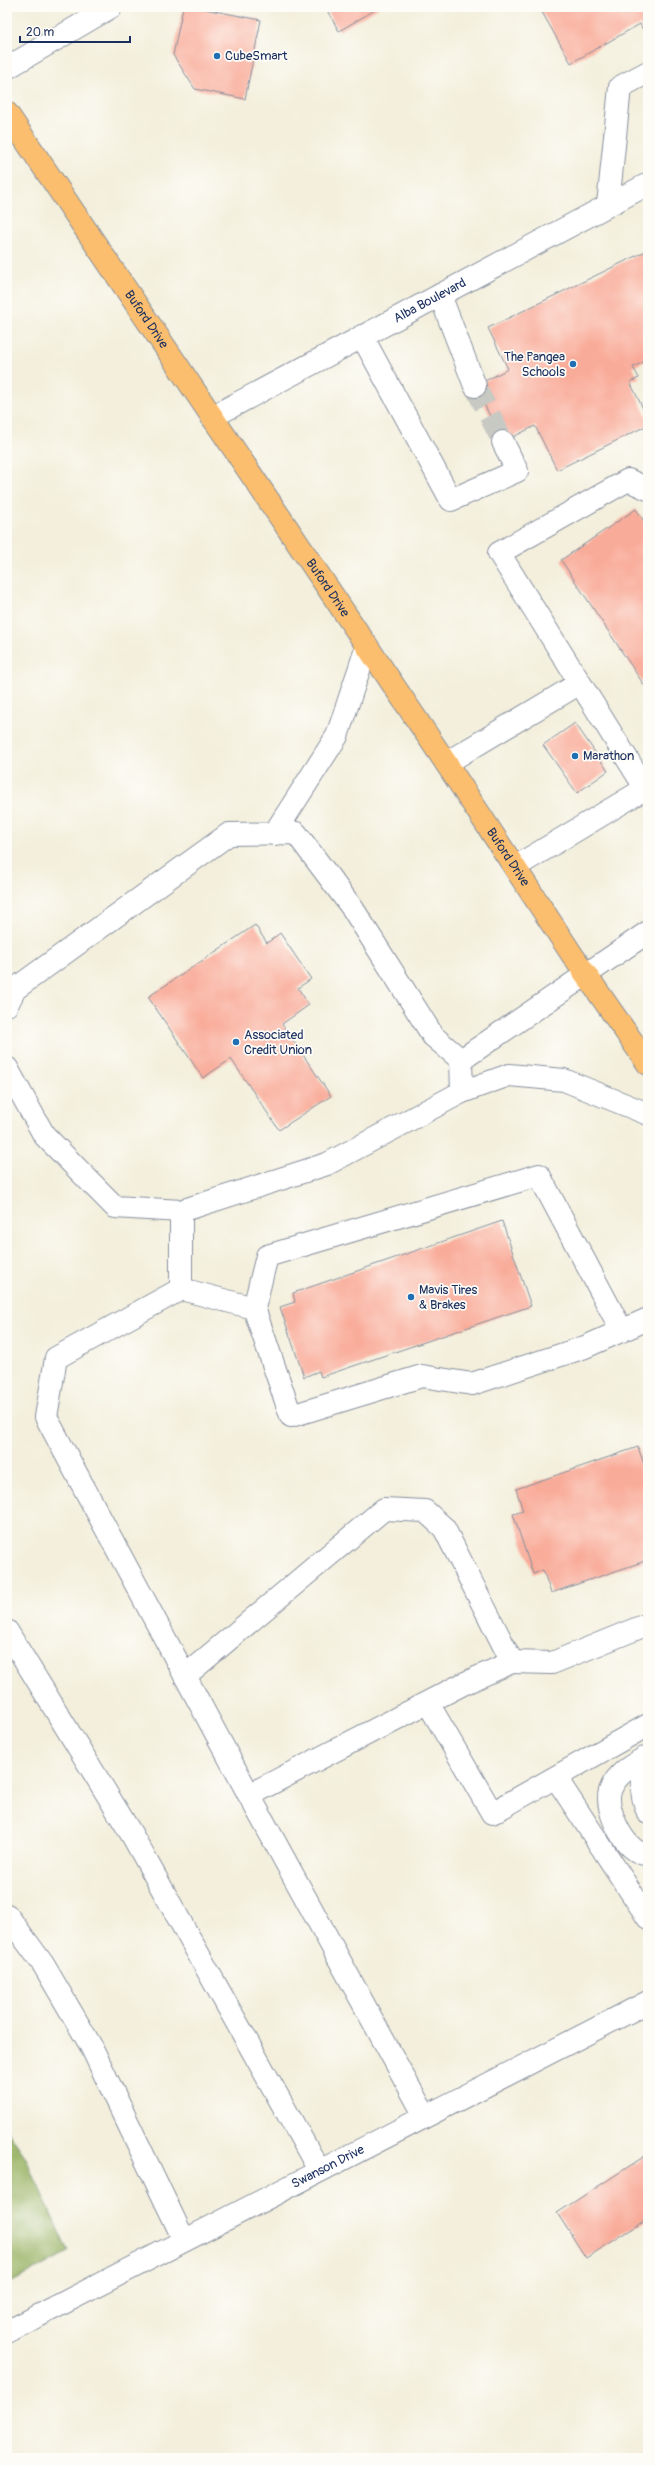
<svg xmlns="http://www.w3.org/2000/svg" width="655" height="2465" viewBox="0 0 655 2465" font-family="Pangolin,sans-serif">
<rect width="100%" height="100%" fill="#fdfcf7"/>
<filter id="ink" filterUnits="userSpaceOnUse"><feTurbulence type="fractalNoise" baseFrequency=".025" numOctaves="2"/><feDisplacementMap in="SourceGraphic" scale="8" xChannelSelector="R" yChannelSelector="G"/><feConvolveMatrix kernelMatrix="1 2 1 2 8 2 1 2 1" color-interpolation-filters="sRGB"/></filter>
<filter id="wash" filterUnits="userSpaceOnUse"><feTurbulence type="fractalNoise" baseFrequency=".012" numOctaves="4" result="noise"/><feDisplacementMap in="SourceGraphic" scale="16" xChannelSelector="R" yChannelSelector="G"/><feGaussianBlur stdDeviation="0.9" result="paint"/><feColorMatrix in="noise" values="0 0 0 0 0 0 0 0 0 0 0 0 0 0 0 0 0 1.4 0 .05"/><feComposite in="paint" operator="in"/></filter>
<g filter="url(#wash)">
<rect width="100%" height="100%" fill="#f3efdc"/>
<path fill="#9ab466" stroke="#5a7262" d="M7,2130L25,2156L68,2252L7,2285Z"/>
<g id="blocks">
<path fill="#f9ab99" d="M183,7H194L261,20L245,99L195,89L173,55Z
M325,7H380L339,31Z
M539,7H648V30L644,32L640,24L571,63Z
M648,250V360L633,367L639,378L630,382L648,419V425L557,470L535,426L503,442L475,386L508,369L488,328Z
M636,509L648,527V691L561,560Z
M575,723L608,771L577,793L543,745Z
M255,925L267,943L280,933L311,979L298,988L309,1005L282,1024L331,1096L279,1130L231,1059L203,1078L148,997Z
M502,1221L531,1306L321,1377L319,1371L304,1377L280,1307L295,1302L293,1293Z
M638,1447L646,1470H648V1560L551,1593L543,1570L533,1574L513,1514L523,1511L516,1489Z
M648,2154V2219L586,2258L557,2213Z"/>
</g>
</g>
<g filter="url(#ink)">
<use href="#blocks" fill-opacity="0" stroke="#878f9d" stroke-width="1"/>
<g fill="none" stroke-linecap="round" stroke-linejoin="round">
<path stroke="#c8c9c3" stroke-width="22" stroke-dasharray="22 11" stroke-linecap="butt" d="M475,386L503,442"/>
<g stroke="#878f9d" stroke-width="24">
<g id="minor">
<path d="M7,68L111,7"/>
<path d="M608,205L620,87L648,72"/>
<path d="M440,295L475,386"/>
<path d="M362,336L451,500L517,471L503,442"/>
<path id="s1" d="M212,417L648,184"/>
<path d="M580,683L646,789"/>
<path d="M446,763L580,683L499,553L628,480L648,489"/>
<path d="M274,834L337,736L367,646"/>
<path d="M515,867L648,787"/>
<path d="M7,1005L15,989L229,834L296,833L353,909L433,1036L461,1060L462,1092L327,1164L181,1211L115,1207L44,1135L7,1068"/>
<path d="M461,1060L648,932"/>
<path d="M462,1092L509,1075L564,1080L648,1114"/>
<path d="M181,1211V1289L56,1358L46,1417L249,1795L425,2116"/>
<path d="M181,1289L254,1308"/>
<path d="M622,1331L539,1175L267,1256L254,1308L291,1416L422,1376L472,1384L585,1347L648,1319"/>
<path d="M7,1631L132,1835L319,2170"/>
<path d="M185,1676L384,1509L425,1511L444,1528L512,1662L552,1663L648,1624"/>
<path d="M428,1703L492,1813L648,1725"/>
<path d="M648,1756C633,1765 616,1773 610,1791C604,1809 626,1856 648,1854"/>
<path d="M648,1764C638,1778 642,1798 648,1813"/>
<path d="M556,1778L648,1918"/>
<path d="M249,1795L463,1684L512,1662"/>
<path d="M7,1915L43,1964L91,2046L184,2240"/>
<path id="s2" d="M7,2332L648,2002"/>
</g>
</g>
<g stroke="#878f9d" stroke-width="24">
<g id="highway">
<path id="s3" d="M7,113L446,763L573,956L648,1064"/>
</g>
</g>
<use href="#minor" stroke="#fff" stroke-width="22"/>
<use href="#highway" stroke="#fbbe6e" stroke-width="22"/>
</g>
</g>
<g fill="#1f6fb2" stroke="#fdfcf7" stroke-width="1.5">
<circle cx="217" cy="56" r="4"/>
<circle cx="573" cy="364" r="4"/>
<circle cx="575" cy="756" r="4"/>
<circle cx="236" cy="1042" r="4"/>
<circle cx="411" cy="1297" r="4"/>
</g>
<g text-anchor="middle" dominant-baseline="central" stroke-width="3.5" stroke-linejoin="round" paint-order="stroke">
<g font-size="13" fill="#1b2f5e" stroke="#fdfcf7" text-anchor="start">
<text x="225" y="56">CubeSmart</text>
<text x="565" y="357" text-anchor="end">The Pangea<tspan x="565" dy="15">Schools</tspan></text>
<text x="583" y="756">Marathon</text>
<text x="244" y="1035">Associated<tspan x="244" dy="15">Credit Union</tspan></text>
<text x="419" y="1290">Mavis Tires<tspan x="419" dy="15">&amp; Brakes</tspan></text>
</g>
<g font-size="13" fill="#1b2f5e" stroke="#fdfcf7">
<text stroke="none"><textPath href="#s1" startOffset="247">Alba Boulevard</textPath></text>
<text stroke="none"><textPath href="#s3" startOffset="249">Buford Drive</textPath></text>
<text stroke="none"><textPath href="#s3" startOffset="573">Buford Drive</textPath></text>
<text stroke="none"><textPath href="#s3" startOffset="897">Buford Drive</textPath></text>
<text stroke="none"><textPath href="#s2" startOffset="361">Swanson Drive</textPath></text>
</g>
</g>
<rect width="655" height="2465" fill="none" stroke="#fdfcf7" stroke-width="24"/>
<path d="M20 36v6h110v-6" fill="none" stroke="#1b2f5e" stroke-width="2"/>
<text x="26" y="36" font-size="12" fill="#1b2f5e" stroke="#fdfcf7" stroke-width="3" paint-order="stroke">20 m</text>
</svg>
